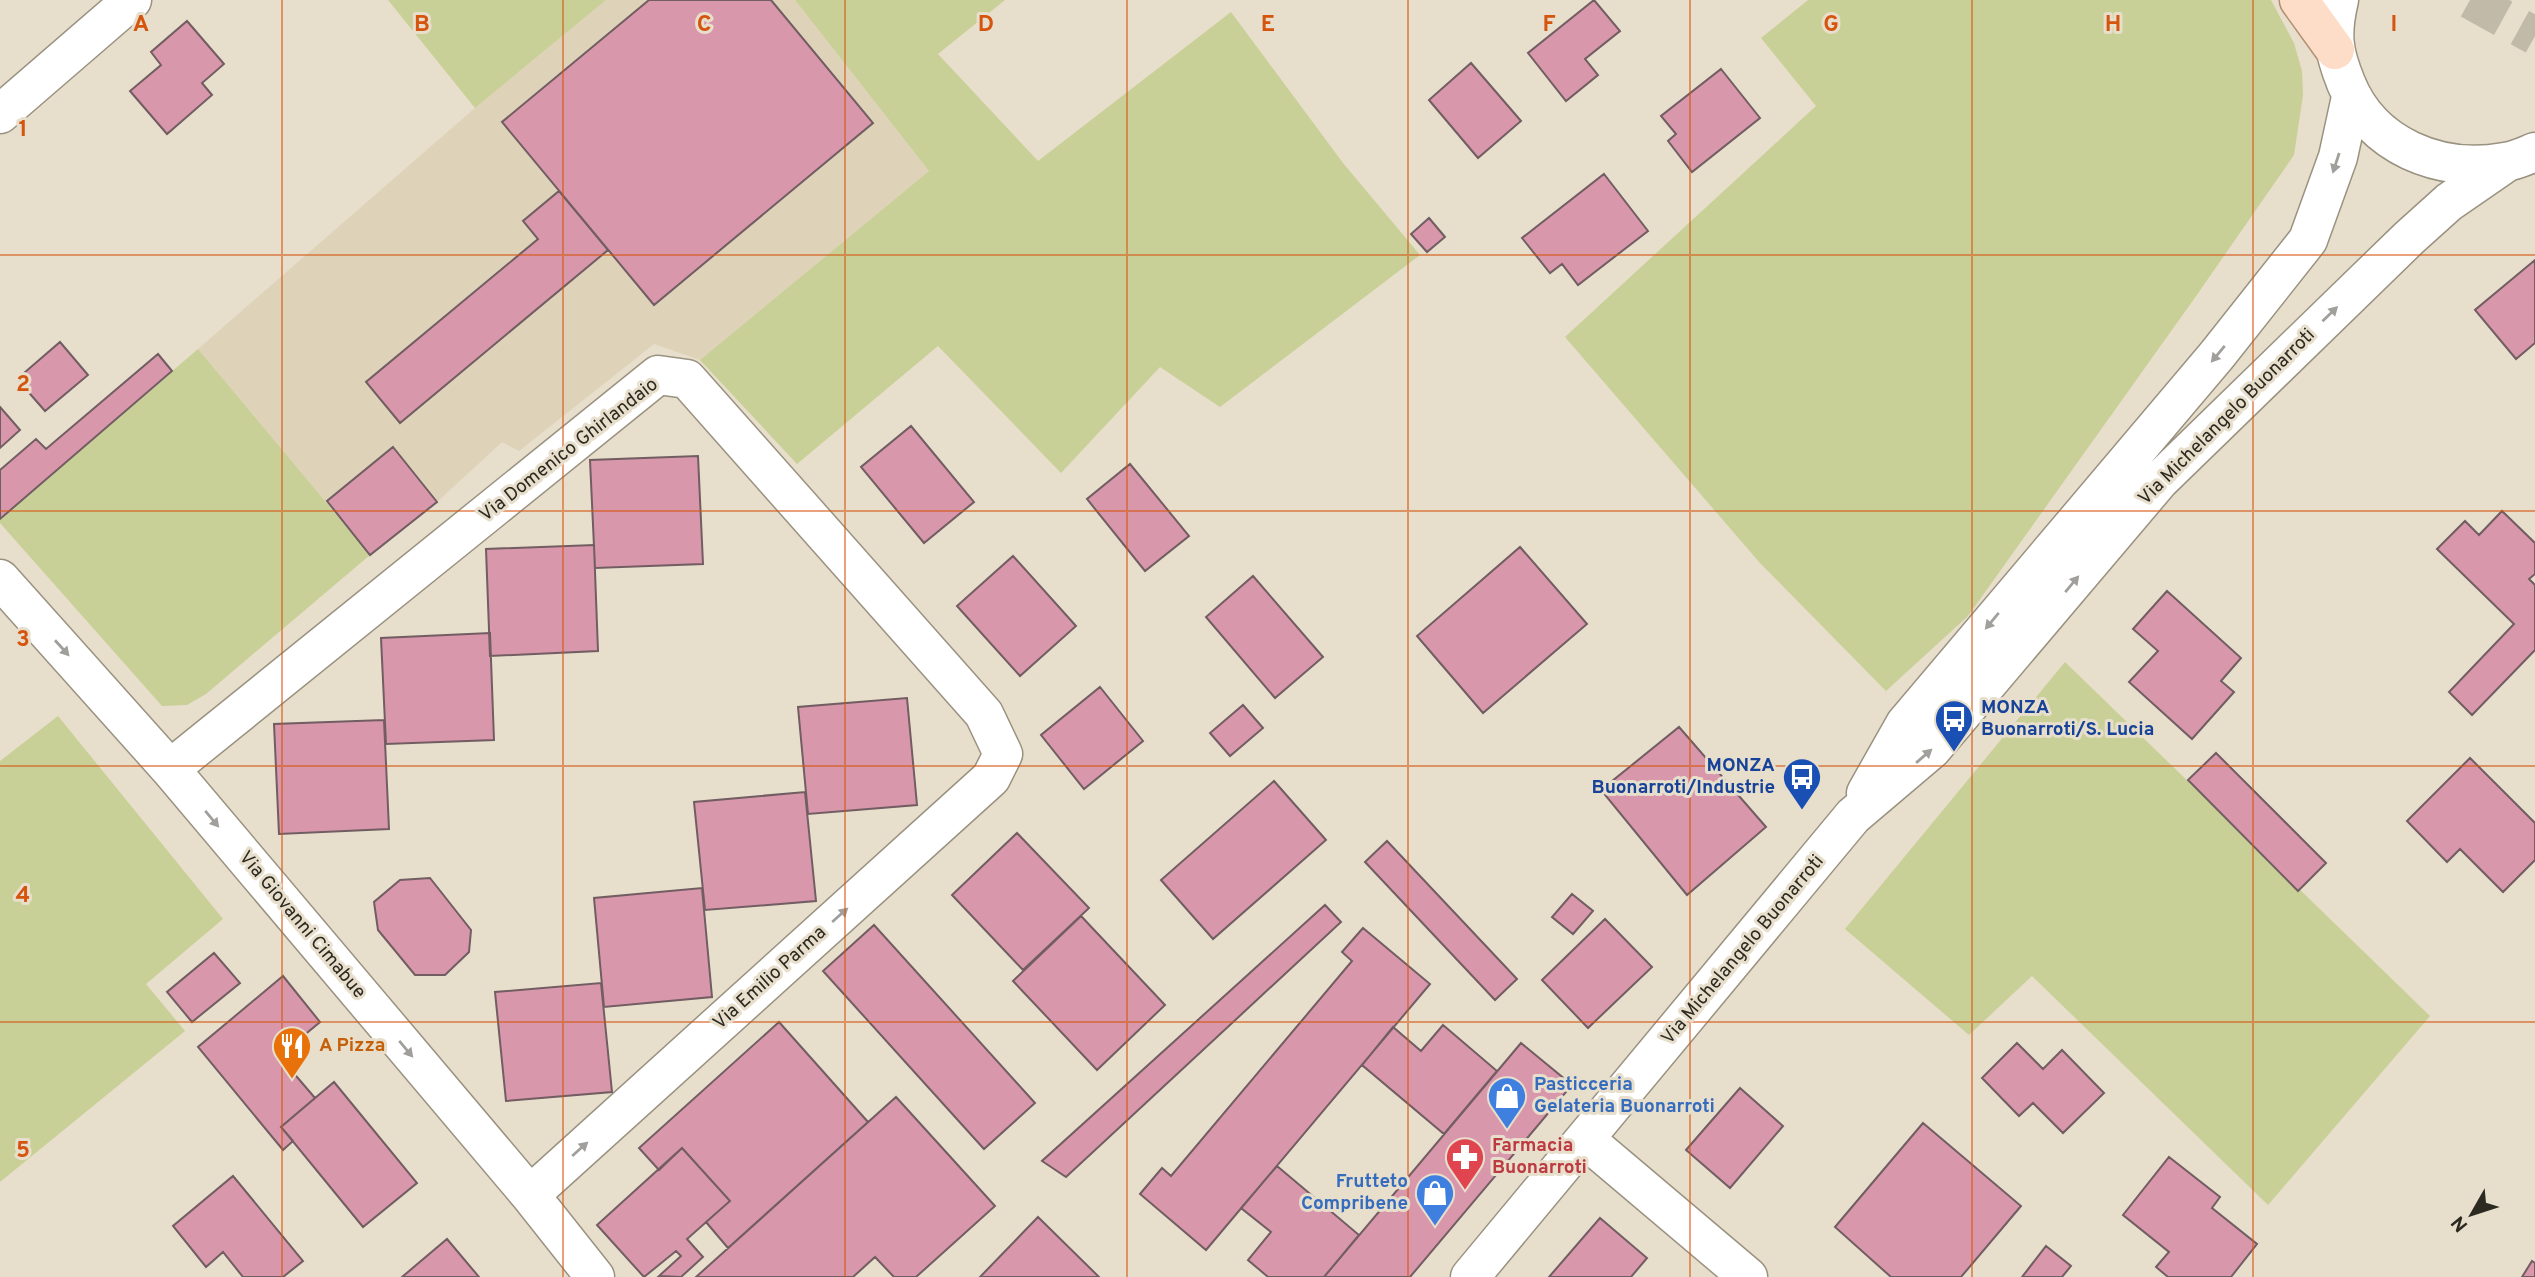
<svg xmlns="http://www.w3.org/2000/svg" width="2535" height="1277" viewBox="0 0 2535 1277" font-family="Overpass,sans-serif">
<rect width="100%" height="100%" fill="#e7decb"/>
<path fill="#ded2b8" d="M606,0H795L929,171L700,360L654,344L519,451L502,442L437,502L370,555L198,349L475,108Z"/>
<path fill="#c9d097" d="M388,0H606L475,108Z
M795,0H1005L938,54L1038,161L1231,12L1343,163L1420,255L1220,407L1160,367L1061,473L938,346L797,464L700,360L929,171Z
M1808,0H2271L2294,43L2302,71L2303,95L2294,155L2194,299L1968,616L1886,691L1760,563L1565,337L1816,106L1761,38Z
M198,349L370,555L206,694L187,705L162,706L0,523V519Z
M2065,662L2430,1016L2268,1205L2032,976L1969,1035L1845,929Z
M58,716L223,919L146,984L185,1031L0,1182V761Z"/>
<path fill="#d997ab" stroke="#715d62" stroke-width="2" d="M649,0H771L873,123L654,305L502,122Z
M1594,0L1620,31L1585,59L1598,75L1566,101L1528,53Z
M187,21L224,64L202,83L212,95L167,134L130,91L161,65L151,52Z
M1471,63L1521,121L1478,158L1429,100Z
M1721,69L1760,118L1692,172L1668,141L1676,134L1661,116Z
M1604,174L1648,231L1578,285L1562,264L1550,273L1522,238Z
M559,191L608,250L400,423L366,382L538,239L523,221Z
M1429,218L1445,237L1427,252L1411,234Z
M2535,260V343L2516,359L2475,310Z
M60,342L88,375L45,411L17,379Z
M158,354L172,371L0,519V470L36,439L46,449Z
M0,407L20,430L0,448Z
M911,426L974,502L924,543L861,467Z
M393,447L437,502L370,555L327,501Z
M698,456L703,564L595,568L590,460Z
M1130,464L1189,536L1145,571L1087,499Z
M2502,511L2535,543V574L2529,579L2535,585V650L2472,715L2449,692L2514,624L2437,549L2465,521L2479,535Z
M594,545L598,651L490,656L486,549Z
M1520,547L1587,624L1483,713L1417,636Z
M1013,556L1076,626L1020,676L957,606Z
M1253,576L1323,657L1275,698L1206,617Z
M2167,591L2241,658L2221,681L2234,692L2192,739L2129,682L2158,651L2133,629Z
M490,633L494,740L386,744L381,638Z
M1100,687L1143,741L1084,789L1041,735Z
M907,698L917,805L808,814L798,707Z
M1243,705L1263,728L1230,756L1210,733Z
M384,720L389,829L279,834L274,724Z
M1679,727L1766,827L1687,895L1601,790Z
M2216,753L2326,863L2298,891L2188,780Z
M2470,758L2535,823V860L2503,892L2460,849L2447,862L2407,821Z
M1274,781L1326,840L1213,939L1161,880Z
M805,792L816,901L705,910L694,802Z
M1017,833L1089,908L1023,970L952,895Z
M1387,841L1517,979L1495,1000L1365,862Z
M430,878L471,930L469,952L445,975H415L378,930L374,902L400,880Z
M702,888L712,997L604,1007L594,898Z
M1572,894L1593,911L1573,934L1552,917Z
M1325,905L1341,922L1066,1177L1042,1161Z
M1081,916L1165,1005L1097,1070L1013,981Z
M1605,919L1652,967L1588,1028L1542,980Z
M874,925L1035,1103L984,1149L823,971Z
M1363,928L1430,984L1206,1250L1140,1194L1162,1168L1171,1176L1352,961L1342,952Z
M214,953L240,983L192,1022L167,992Z
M283,976L320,1022L279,1056L315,1098L281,1127L293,1141L283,1150L198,1047Z
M601,983L612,1092L506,1101L495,992Z
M779,1022L868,1122L728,1248L706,1222L730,1201L682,1148L659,1170L639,1148Z
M1443,1025L1497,1071L1444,1134L1362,1065L1393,1027L1421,1051Z
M1521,1043L1572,1085L1410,1277H1324Z
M2017,1043L2043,1069L2062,1050L2104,1093L2063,1133L2033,1103L2019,1116L1982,1078Z
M334,1082L417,1183L363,1227L281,1127Z
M1740,1088L1783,1126L1730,1188L1686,1150Z
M896,1097L995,1206L916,1277H894L875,1257L853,1277H696Z
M1923,1123L2021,1206L1961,1277H1891L1835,1227Z
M682,1148L730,1201L687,1239L703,1257L681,1277L659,1276L681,1256L676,1251L644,1277L597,1225Z
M2169,1157L2220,1197L2212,1208L2257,1244L2231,1277H2168L2156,1267L2169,1252L2123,1215Z
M1277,1166L1359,1235L1324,1277H1268L1248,1260L1271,1232L1241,1208Z
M233,1176L303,1261L283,1277H243L223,1252L206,1267L173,1226Z
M1038,1217L1099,1277H980Z
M1600,1218L1647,1258L1631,1277H1549Z
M447,1239L479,1277H402Z
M2046,1246L2071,1266L2062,1277H2022Z
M2532,1261L2535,1263V1277H2522Z"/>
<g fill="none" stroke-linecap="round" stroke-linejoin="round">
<path stroke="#c2baa9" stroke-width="38" stroke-dasharray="38 19" stroke-linecap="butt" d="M2470,0L2535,36"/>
<g stroke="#9a9280" stroke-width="41">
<path id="minor" d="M2339,0C2331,34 2333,51 2346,83C2371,146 2440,174 2505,162C2515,161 2525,156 2535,152
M0,114L132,0
M0,579L170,769L530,1195L595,1277
M170,769L658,375L687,379L984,714L1003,754L991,778L530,1195
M1866,793L1905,724L2217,355L2308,240L2338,157L2351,97
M1586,1140L1748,1277
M1470,1277L1853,816L1932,749L2159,481L2409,238L2449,202L2507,162"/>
</g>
<g stroke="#b38f74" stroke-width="41">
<path id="major" d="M2299,0L2335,50"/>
</g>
<use href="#minor" stroke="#fff" stroke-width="38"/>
<use href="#major" stroke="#fdddc7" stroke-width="38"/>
</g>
<defs><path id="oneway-solid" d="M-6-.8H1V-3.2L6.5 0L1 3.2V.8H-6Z" transform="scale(1.75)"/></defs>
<g fill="#a09f9b">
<use href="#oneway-solid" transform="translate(2336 163) rotate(108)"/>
<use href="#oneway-solid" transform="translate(2330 314) rotate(-44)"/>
<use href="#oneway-solid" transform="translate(2218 354) rotate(130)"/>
<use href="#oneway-solid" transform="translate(2072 584) rotate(-50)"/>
<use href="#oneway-solid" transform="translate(1992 621) rotate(130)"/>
<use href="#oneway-solid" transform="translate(62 648) rotate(48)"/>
<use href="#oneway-solid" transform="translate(1924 756) rotate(-41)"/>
<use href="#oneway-solid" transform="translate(212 819) rotate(50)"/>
<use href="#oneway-solid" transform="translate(840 915) rotate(-42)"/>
<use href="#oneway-solid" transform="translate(406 1049) rotate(50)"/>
<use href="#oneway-solid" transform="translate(580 1149) rotate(-42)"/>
</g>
<path fill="none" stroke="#d5540e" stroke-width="2" stroke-opacity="0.55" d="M282,0V1277M563,0V1277M845,0V1277M1127,0V1277M1408,0V1277M1690,0V1277M1972,0V1277M2253,0V1277M0,255H2535M0,511H2535M0,766H2535M0,1022H2535"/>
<defs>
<g id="bus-pin" transform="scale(2.0125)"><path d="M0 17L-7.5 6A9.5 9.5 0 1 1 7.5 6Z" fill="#1a4fb4" stroke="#e7decb"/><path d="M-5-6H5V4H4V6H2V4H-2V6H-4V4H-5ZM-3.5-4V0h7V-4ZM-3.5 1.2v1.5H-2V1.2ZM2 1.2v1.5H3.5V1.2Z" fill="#fff"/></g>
<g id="restaurant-pin" transform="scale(2.0125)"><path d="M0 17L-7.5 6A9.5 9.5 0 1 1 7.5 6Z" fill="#e8710a" stroke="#e7decb"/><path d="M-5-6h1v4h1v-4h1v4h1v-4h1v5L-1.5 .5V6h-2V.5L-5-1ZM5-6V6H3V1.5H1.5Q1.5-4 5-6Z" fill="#fff"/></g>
<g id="shop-pin" transform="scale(2.0125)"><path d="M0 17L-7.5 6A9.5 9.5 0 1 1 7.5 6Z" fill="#3f7fe0" stroke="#e7decb"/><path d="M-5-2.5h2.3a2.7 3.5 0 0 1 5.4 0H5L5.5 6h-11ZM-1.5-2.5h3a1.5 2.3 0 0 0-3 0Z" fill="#fff"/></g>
<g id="pharmacy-pin" transform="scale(2.0125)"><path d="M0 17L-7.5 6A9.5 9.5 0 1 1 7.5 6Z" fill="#e0444e" stroke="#e7decb"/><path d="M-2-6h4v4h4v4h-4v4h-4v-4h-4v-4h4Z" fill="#fff"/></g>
</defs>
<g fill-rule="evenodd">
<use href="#bus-pin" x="1954" y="719"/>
<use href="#bus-pin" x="1802" y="777"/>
<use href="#restaurant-pin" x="292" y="1046"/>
<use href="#shop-pin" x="1507" y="1096"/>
<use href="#pharmacy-pin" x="1465" y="1157"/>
<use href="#shop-pin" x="1435" y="1193"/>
</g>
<g text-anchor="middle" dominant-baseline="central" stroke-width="6" stroke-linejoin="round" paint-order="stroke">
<g font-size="19" fill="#2c2921" stroke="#e7decb">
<text transform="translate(2227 417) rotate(-45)">Via Michelangelo Buonarroti</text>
<text transform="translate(569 450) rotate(-38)">Via Domenico Ghirlandaio</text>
<text transform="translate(302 925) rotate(50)">Via Giovanni Cimabue</text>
<text transform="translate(1743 950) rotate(-50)">Via Michelangelo Buonarroti</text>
<text transform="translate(770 978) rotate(-42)">Via Emilio Parma</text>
</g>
<g font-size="19" font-weight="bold" fill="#164399" stroke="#e7decb" text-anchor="start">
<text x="1981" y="708">MONZA<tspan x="1981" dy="22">Buonarroti/S. Lucia</tspan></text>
<text x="1775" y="766" text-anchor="end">MONZA<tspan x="1775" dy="22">Buonarroti/Industrie</tspan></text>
</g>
<g font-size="19" font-weight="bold" fill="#c56008" stroke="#e7decb" text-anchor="start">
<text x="319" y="1046">A Pizza</text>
</g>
<g font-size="19" font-weight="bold" fill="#366cbe" stroke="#e7decb" text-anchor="start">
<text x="1534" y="1085">Pasticceria<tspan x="1534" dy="22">Gelateria Buonarroti</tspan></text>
<text x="1408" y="1182" text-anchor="end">Frutteto<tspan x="1408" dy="22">Compribene</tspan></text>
</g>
<g font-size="19" font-weight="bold" fill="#be3a42" stroke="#e7decb" text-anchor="start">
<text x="1492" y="1146">Farmacia<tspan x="1492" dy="22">Buonarroti</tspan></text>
</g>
</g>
<g font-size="23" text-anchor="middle" font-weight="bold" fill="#d5540e" stroke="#e7decb" stroke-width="6" stroke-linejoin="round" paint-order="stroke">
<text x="141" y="31">A</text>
<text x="422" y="31">B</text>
<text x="704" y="31">C</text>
<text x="986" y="31">D</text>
<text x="1268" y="31">E</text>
<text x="1549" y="31">F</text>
<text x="1831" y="31">G</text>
<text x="2113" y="31">H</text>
<text x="2394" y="31">I</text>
<text x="23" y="136">1</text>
<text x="23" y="391">2</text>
<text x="23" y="646">3</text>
<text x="23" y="902">4</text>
<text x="23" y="1157">5</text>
</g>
<g transform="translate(2472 1214) rotate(231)" stroke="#e7decb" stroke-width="5" paint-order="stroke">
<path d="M0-5L12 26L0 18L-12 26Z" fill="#2c2921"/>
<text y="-10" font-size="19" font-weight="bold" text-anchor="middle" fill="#2c2921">N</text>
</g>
</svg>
